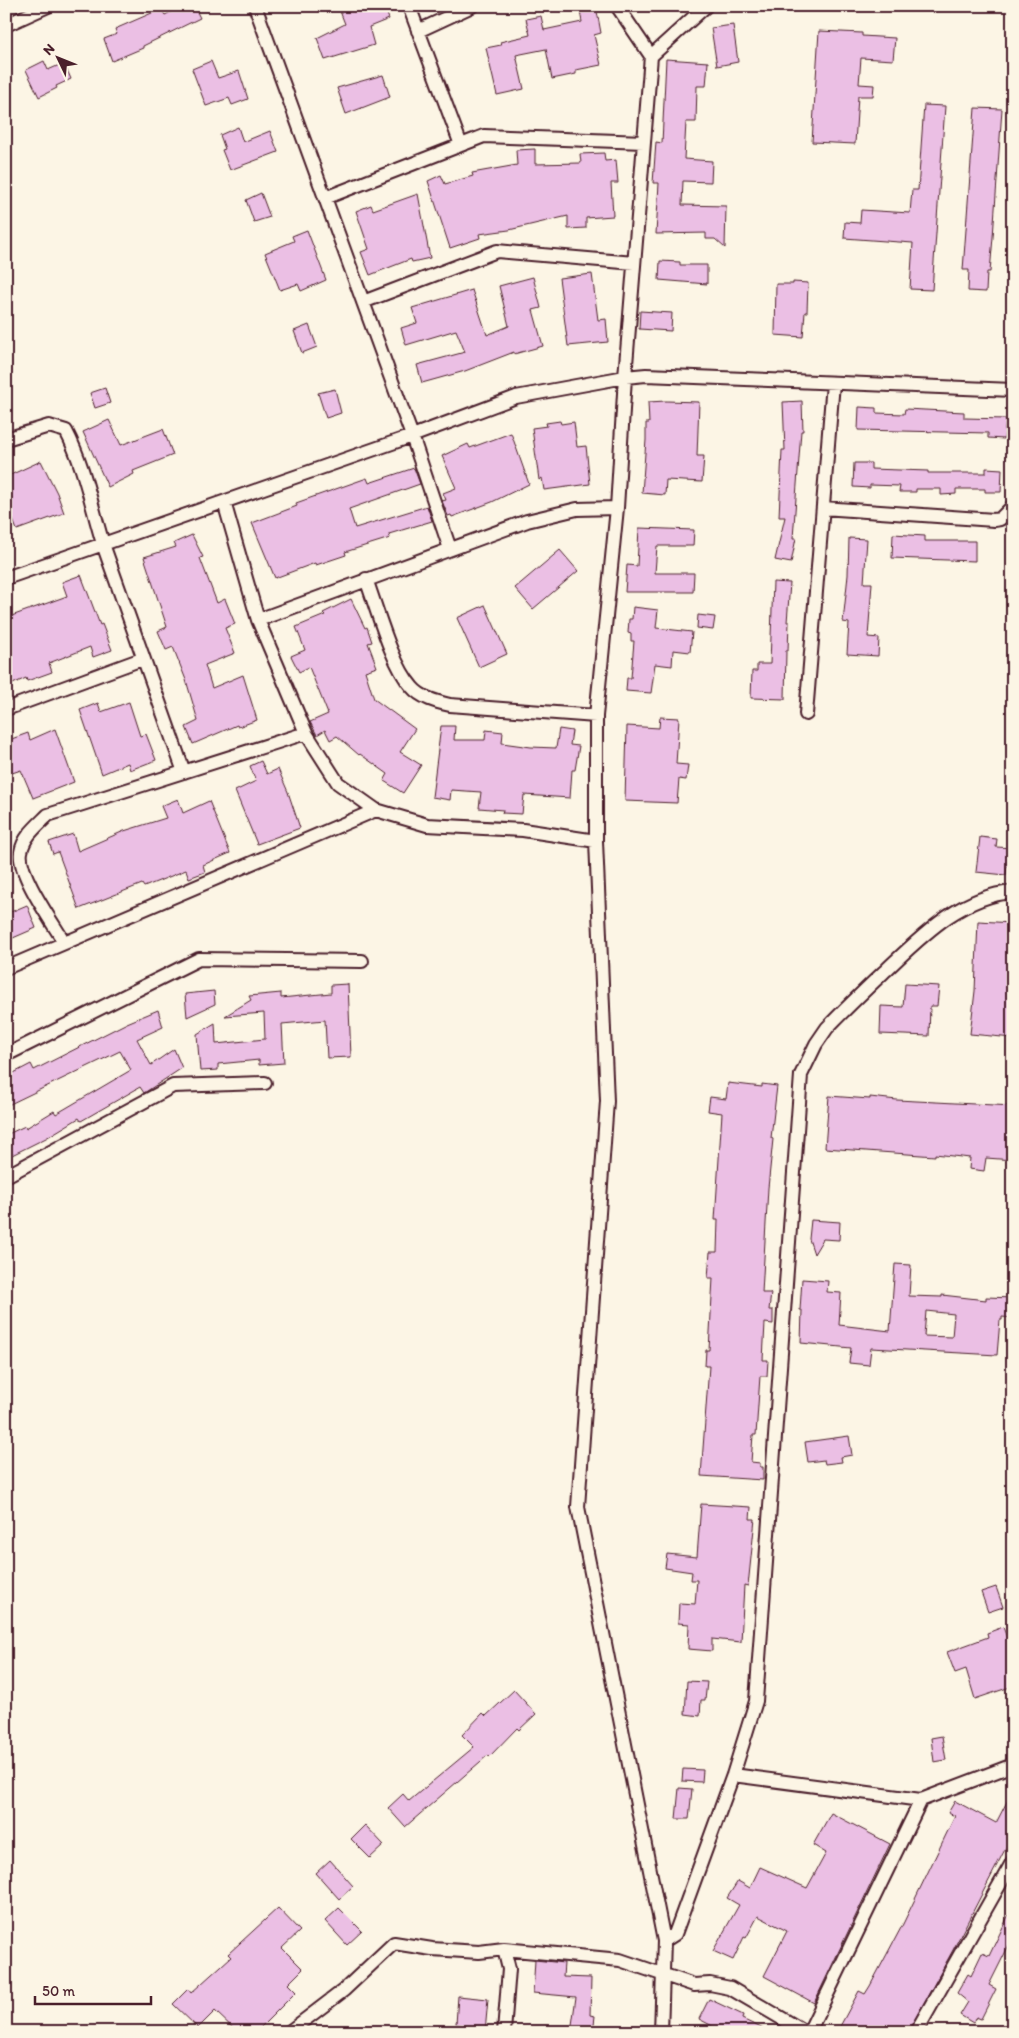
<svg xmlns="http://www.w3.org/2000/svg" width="1019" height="2038" viewBox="0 0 1019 2038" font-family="Itim,sans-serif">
<rect width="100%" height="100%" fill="#fcf5e5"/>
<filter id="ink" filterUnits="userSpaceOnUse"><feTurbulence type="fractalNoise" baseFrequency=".02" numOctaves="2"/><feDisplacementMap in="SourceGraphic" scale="10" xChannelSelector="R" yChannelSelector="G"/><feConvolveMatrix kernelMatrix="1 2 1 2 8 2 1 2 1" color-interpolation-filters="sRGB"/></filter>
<g filter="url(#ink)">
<path fill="#ebbfe4" stroke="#4a1f2b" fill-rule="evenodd" d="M182,6H194L200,18L143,46V48L112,61L104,39L117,34L115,29L161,9L165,15Z
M338,6H384L389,19L369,27L374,45L325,60L317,38L345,24Z
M579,6H596L601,33L594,35L601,65L576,70V74L552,79L546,49L516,55L524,89L497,95L486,48L501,45L500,42L530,35L526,19L541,16L544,30L582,22Z
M733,25L738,62L717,66L711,28Z
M819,31L862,33V36L895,38L893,60L861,58L859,84L874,85L873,96H858L855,144L812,142Z
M666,59L708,62L706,86H697L696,122H686L684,159L712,161L711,182L683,181L682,205L726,206L725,248L715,239H706V233L656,234L659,183H653L656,142L662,143Z
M44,61L48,70L64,63L71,79L56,86L57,88L39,97L26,70Z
M211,61L218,78L239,71L248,99L232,105L229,98L206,106L192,69Z
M383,75L390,97L346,114L337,88Z
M924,105L945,106L932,290L910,289L913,243L844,238L845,222L860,223L861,210L910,213L912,190H918Z
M975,108L1002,109L993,237L990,272H987L986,292L968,291L969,270H963Z
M238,127L243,142L270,131L278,152L230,170L222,150L225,149L220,135Z
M535,149V164L581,163L580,154L604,153L605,161L616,160L618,183H611L613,216L586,218V228L568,229V216L509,230L479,234L480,238L450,248L428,181L441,175L445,184L473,176L472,173L517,165L516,150Z
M261,193L270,217L254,222L246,200Z
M418,194L430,258L412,262L411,259L370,275L361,252L369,249L356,211L371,205L373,210Z
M307,230L326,280L301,291L298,284L280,290L265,253L294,241L292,236Z
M660,261L680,262V265H707V284L659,280Z
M592,274L598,320L606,319L608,342L568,346L559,278Z
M533,277L541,308L533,310L543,346L514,354V352L465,371L422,383L417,365L465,352L456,330L406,345L401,328L417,323L412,308L472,290L487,335L509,326L499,286Z
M793,282L808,283L807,312H805L803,337L775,335L776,284H793Z
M640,311L672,313L671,331L639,329Z
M309,325L317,347L302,353L294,331Z
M105,388L110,403L95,408L90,393Z
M335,389L341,413L326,418L318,393Z
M666,401L699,402L697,456H704L702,482L666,480L665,495L642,493L646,440V423H649L648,402Z
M802,401L803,431H801L793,538H796L791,563L775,560L785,517H779L782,450H785L783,402Z
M859,407L876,408V413L904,414L905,409L964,412V418L1006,419L1004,439L988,438V433L858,430Z
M109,420L121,445L163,429L173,455L133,471L134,474L108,487L83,432Z
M560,421L561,424L574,422L577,447L586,446L590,484L544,490L542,478L539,480L532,428L547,426L546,423Z
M511,433L529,484L492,502L452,517L451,515L448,516L442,501L446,500L443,493L456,488L442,456L468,444L470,448Z
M41,461L57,493L64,513L17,530L6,502V477Z
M854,463H871V469L928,471V473H986V468L1002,469L1001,492H985V489H956V494L941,495V489H916V492H899L900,486L870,485V488L853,487Z
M414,468L420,484L349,509L355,528L427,506L432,521L389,534L390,538L345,552L346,555L316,565L315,563L275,578L252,523L297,506L296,503L367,478L369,483Z
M639,528L694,530L693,546H657L655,573H694L693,592H625L627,565L637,566Z
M893,534L925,536V541H975V561L892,558Z
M192,535L203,557L200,558L217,603L225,599L235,624L225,628L235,653L205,665L212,688L243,675L257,720L238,727L237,725L193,744L186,727L198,721L186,680L173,647L166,650L158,631L167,627L144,557L176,547L174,543Z
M849,538L867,539L864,583H872L868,637L879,638L878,656L847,654L849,623L843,622L848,575Z
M560,550L578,571L533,609L515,588Z
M81,575L100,625L102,624L112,650L93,657L90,647L49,663L52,672L27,681L26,678L6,687V618L67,596L62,582Z
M773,582L790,583L787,622H789L788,651H786L785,699L751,698L752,671H757V664H770Z
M351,599L365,628L367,627L372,642L368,643L377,667L365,671L374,699L415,729L400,752L421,765L403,793L384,781L388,774L360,754L359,755L337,736L330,740L325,730L317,735L310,722L328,714L309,667L299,672L291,656L305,650L296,627L325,615L323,613Z
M485,605L507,654L479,667L457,618Z
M633,607L658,610L656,628L692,632L690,652L673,650L672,666L655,664L651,693L626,691L627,678H631L634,641H631V634L628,633L629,619H632Z
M698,615L715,617L713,630L697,628Z
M129,702L140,736L146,734L156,760L130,770L128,763L102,774L80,710L98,703L101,712Z
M660,717L679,718L676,764L688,765L686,780L679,779L677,803L625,801L627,726L659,728Z
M441,726H455L454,740H485L486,730L503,732L502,743L531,747L556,748L559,729L572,731L570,745L579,746L575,770H572L570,798L524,795L522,814L502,813L503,810L479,808L481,792L451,790L450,800L432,797Z
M55,729L74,782L33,798L21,770L12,773L6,755V741L28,733L30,740Z
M261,761L267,774L278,769L288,792L300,828L257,844L235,791L256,781L250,766Z
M178,799L183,813L209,801L230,853L203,865L205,872L189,878L186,870L144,887L142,884L79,909L58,852L53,854L49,842L73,834L78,851L124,831L166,818L161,806Z
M980,837L997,839L996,847L1013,848V866H1007L1006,875L976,872Z
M27,905L36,928L6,941V914Z
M978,921L1013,923V1038L970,1034L975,991Z
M348,984L351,1057L327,1058L325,1020L282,1024L284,1063L259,1065V1060L218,1064V1070L200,1071L197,1034L215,1023L216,1044L265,1039L264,1013L225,1016L251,1000L249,996L281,993V998L331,993V985Z
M905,984L939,986L937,1006H930L929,1036L880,1034L881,1006L903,1007Z
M214,991L215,1004L187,1017L185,994Z
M158,1010L163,1027L137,1039L151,1065L174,1049L182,1068L144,1093L140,1087L81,1121L79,1118L46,1138L6,1158V1135L25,1126L26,1128L54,1111L56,1114L131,1070L120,1051L6,1106V1077L31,1064L34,1070L127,1023Z
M728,1083L762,1087V1084L777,1086L771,1138L773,1139L768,1188L762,1293H771L769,1310H773V1324L765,1323L763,1360H768L767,1376H760L756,1435H753L751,1462L760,1463V1467H763V1480L701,1476L709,1366H705L706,1350H709L713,1278H708L710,1252H717L718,1220H715L722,1113L708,1111L710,1097L726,1099Z
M829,1096L870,1099V1097L897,1100L1013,1106V1160L986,1158L984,1171L969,1169L970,1158L935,1154V1156L825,1148Z
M811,1220L840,1222L839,1240L823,1239L814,1254L809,1239Z
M895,1264L911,1265L909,1296L942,1297V1295L986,1300V1297L1013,1298V1318L1002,1317V1320H1000L997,1355L871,1348L869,1365L849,1363L851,1348L801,1343L802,1310H800L802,1279L828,1281L827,1292L841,1293L839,1325L890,1331ZM926,1311L954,1314L952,1337L924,1336Z
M849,1436L852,1455L841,1457L842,1462L825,1464L824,1460L808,1462L805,1442Z
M701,1504L751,1507L750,1519H755L748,1586L744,1585L741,1642L712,1639V1651L688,1649L689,1624L678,1623L679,1603L695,1604L697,1580H691L692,1572L665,1568L667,1554L697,1557Z
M996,1587L1003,1607L988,1612L981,1592Z
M1003,1627L1013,1654V1686L975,1699L966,1669L955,1673L947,1652L988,1637L987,1633Z
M687,1681L707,1682L705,1700H701L700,1716L685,1714Z
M514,1690L536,1714L519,1730L517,1728L489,1757L488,1755L457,1782L405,1827L388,1808L403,1794L409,1801L474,1747L462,1735L483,1713L486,1716Z
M942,1736L946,1760L934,1762L931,1738Z
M683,1769L703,1770L702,1782L682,1781Z
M679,1788L692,1789L689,1819H676Z
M1013,1790V1834L953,1950L908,2032H837L859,1991L865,1994L870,1986L903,1924L955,1816L948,1813L955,1801L996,1823Z
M831,1813L890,1844L814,2003L764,1976L787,1931L758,1916L746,1938L744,1937L733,1960L713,1951L739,1905L727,1898L738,1881L750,1888L760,1867L807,1888L826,1853L813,1845Z
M365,1825L384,1845L370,1858L351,1839Z
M330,1860L353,1886L339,1899L316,1873Z
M1013,1906V1947L1009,1945L989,1985L996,1989L981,2019L976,2017L973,2023L960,2015L968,2002L957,1993L968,1974L971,1976L982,1953L989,1956Z
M278,1908L300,1931L282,1948L303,1969L288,1984L296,1992L256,2032H237L215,2011L198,2028L173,2004L188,1989L191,1993L231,1957L228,1954Z
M339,1908L362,1931L347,1945L325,1921Z
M535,1960L564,1963L563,1977L591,1978L590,2015L595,2016L593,2032H571L576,1997L533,1993Z
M458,1996L488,1999L485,2032H459L460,2025L456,2024Z
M709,1999L743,2015L742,2019L770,2032H724L699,2019Z"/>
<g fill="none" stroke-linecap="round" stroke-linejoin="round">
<g stroke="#4a1f2b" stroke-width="16">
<path id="street" d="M255,6L412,436L450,549
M409,6L461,145
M617,6L651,56L625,377L617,508L596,716V841L607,1101L578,1507L664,1941L661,2032
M6,25L48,6
M418,31L472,6
M651,56L706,6
M325,198L484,136L644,142
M363,302L497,251L634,263
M6,439L49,426L66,431C85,467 92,509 104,547C130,622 157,697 184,772
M224,502L258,620L306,733L338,783L376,810L427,825L523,830L596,841
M823,508L994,520L1000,519L1013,506
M6,578L412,436L516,397L625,377L646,375L1013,390
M366,579C377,609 392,665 412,687C421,698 437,702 450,705L596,716
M258,620L527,521L577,509L617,508
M6,709L142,659
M806,714L833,383
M64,942C53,923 17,873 21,852C24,836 37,826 48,815L306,733
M6,968L376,810
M6,1055L199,959L362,961
M6,1176L173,1086L265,1083
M733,1775L921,1800L1013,1765
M664,1941L675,1934L733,1775L756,1701L801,1075L816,1044L827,1028C846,1008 865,990 885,971C921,937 960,896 1013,892
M504,1949L509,1969L504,2032
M289,2032L344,1990L394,1943L432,1949L479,1952L504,1949L620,1960L694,1985L710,1984L730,1988L805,2032
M809,2032L921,1800
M916,2032L1013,1861"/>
</g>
<use href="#street" stroke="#fcf5e5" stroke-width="12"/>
</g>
</g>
<rect width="1019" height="2038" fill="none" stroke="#fcf5e5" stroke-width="25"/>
<rect x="12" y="12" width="994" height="2013" fill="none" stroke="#4a1f2b" stroke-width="2" filter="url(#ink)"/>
<g transform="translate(58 58) rotate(313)" stroke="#fcf5e5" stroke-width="4" paint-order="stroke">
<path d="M0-4L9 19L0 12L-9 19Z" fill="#4a1f2b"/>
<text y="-8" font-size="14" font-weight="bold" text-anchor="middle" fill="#4a1f2b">N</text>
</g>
<path d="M35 1996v8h116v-8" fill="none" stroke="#4a1f2b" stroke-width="2.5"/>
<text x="42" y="1996" font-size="15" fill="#4a1f2b" stroke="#fcf5e5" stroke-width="4" paint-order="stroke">50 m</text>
</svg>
